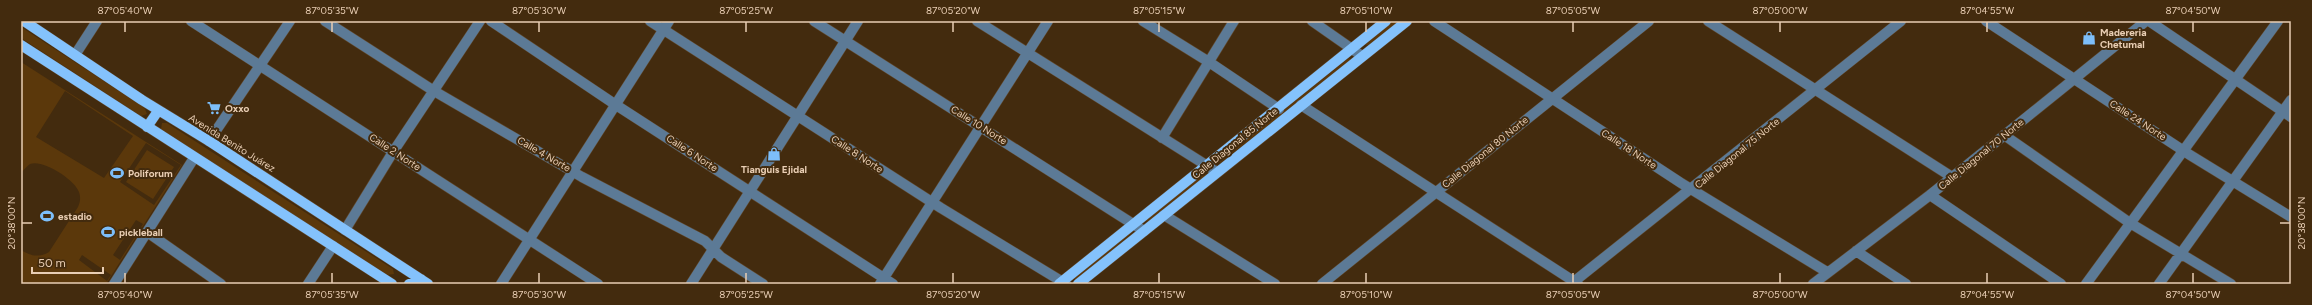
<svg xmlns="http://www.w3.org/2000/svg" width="2312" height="305" viewBox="0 0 2312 305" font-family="Figtree,sans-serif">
<rect width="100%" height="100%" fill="#432b0e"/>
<path fill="#5b380b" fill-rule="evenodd" d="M1393,21H1399L1370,45H1365Z
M21,27L139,104L145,109L147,114L141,116L21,38Z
M1349,58L1351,60L1220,163V161Z
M21,62L182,165L106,284H21V250C30,256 39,258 49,252L78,207C80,202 81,198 79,192C75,180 43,159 30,164C27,166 23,171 21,173ZM65,91L133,136L104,178L36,137ZM146,143L181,165L154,205L120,182ZM136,220L143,224L120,260L113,255ZM82,255L111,275L107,281L79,260Z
M162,123H167L393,269L394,274L387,275L161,129Z
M147,150L174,167L153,199L126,182Z
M1203,174H1206L1205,177L1149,222L1146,220Z
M1132,233L1077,280L1073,278L1129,234Z"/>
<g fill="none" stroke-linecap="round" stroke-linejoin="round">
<g stroke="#61482c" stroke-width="11">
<path id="minor" d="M191,21L598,284
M325,21L434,91L582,177L705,241L721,257L763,284
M491,21L616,105L893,284
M650,21L941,208L1066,284
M814,21L1144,231
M977,21L1217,172
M1143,21L1209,62L1279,109
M1312,21L1362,56
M1434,21L1681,183L1827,272
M1708,21L1952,177
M1986,21L2190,155L2291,217
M2149,21L2291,117
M75,55L97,21
M1301,105L1578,284
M2004,135L2130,223L2231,284
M1162,138L1234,21
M209,141L290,21
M1930,195L2061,284
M1164,215L1275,284
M345,230L393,152L480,21
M147,232L221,284
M1856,251L1906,284
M114,284L194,158
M308,284L333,246
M501,284L669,21
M691,284L858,21
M880,284L1048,21
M1322,284L1649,21
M1571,284L1901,21
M1813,284L1930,195L2146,21
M2086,284L2278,21
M2159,284L2291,100"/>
</g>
<g stroke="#61482c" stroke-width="11">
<path id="major" d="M24,21L142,100L209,141L428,284
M21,45L392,284
M147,127L158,111
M409,284L421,279
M1059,284L1386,21
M1078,284L1407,21"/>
</g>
<use href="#minor" stroke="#5c7a96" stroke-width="10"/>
<use href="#major" stroke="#84c2fc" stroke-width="10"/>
</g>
<path fill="none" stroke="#e9ceb4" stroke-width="1.5" d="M125,22V32M332,22V32M539,22V32M746,22V32M953,22V32M1159,22V32M1366,22V32M1573,22V32M1780,22V32M1987,22V32M2193,22V32M22,223H32M2280,223H2290M125,273V283M332,273V283M539,273V283M746,273V283M953,273V283M1159,273V283M1366,273V283M1573,273V283M1780,273V283M1987,273V283M2193,273V283"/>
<defs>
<g id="shop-bare" transform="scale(1.08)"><path d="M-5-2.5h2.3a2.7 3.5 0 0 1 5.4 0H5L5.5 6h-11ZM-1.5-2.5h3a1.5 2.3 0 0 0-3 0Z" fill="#7dbef9" stroke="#432b0e" stroke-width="2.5" paint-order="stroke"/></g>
<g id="supermarket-bare" transform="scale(1.08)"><path d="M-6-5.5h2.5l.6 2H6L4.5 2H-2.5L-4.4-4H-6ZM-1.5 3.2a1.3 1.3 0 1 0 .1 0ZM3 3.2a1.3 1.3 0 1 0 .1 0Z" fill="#7dbef9" stroke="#432b0e" stroke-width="2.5" paint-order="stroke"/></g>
<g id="stadium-bare" transform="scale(1.08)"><path d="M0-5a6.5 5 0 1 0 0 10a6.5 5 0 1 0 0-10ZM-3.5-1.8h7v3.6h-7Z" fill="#7dbef9" stroke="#432b0e" stroke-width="2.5" paint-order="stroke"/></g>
</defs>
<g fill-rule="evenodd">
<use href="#shop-bare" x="2089" y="38"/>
<use href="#supermarket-bare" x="214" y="108"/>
<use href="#shop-bare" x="774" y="154"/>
<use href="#stadium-bare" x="117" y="173"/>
<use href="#stadium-bare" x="47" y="216"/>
<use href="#stadium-bare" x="108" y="232"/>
</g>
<g text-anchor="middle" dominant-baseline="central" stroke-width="4" stroke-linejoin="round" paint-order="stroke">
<g font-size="10" font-weight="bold" fill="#e9ceb4" stroke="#432b0e" text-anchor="start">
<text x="2100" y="32">Madereria<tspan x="2100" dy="12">Chetumal</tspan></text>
<text x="225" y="108">Oxxo</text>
<text x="774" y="169" text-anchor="middle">Tianguis Ejidal</text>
<text x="128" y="173">Poliforum</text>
<text x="58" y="216">estadio</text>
<text x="119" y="232">pickleball</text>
</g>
<g font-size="10" fill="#e9ceb4" stroke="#432b0e">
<text transform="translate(2138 120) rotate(33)">Calle 24 Norte</text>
<text transform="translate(979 125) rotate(32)">Calle 10 Norte</text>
<text transform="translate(232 143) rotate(32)">Avenida Benito Juárez</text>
<text transform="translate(1235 143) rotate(-39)">Calle Diagonal 85 Norte</text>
<text transform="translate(1629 149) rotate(33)">Calle 18 Norte</text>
<text transform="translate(395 152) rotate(33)">Calle 2 Norte</text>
<text transform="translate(1485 152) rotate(-39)">Calle Diagonal 80 Norte</text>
<text transform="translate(692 153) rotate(33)">Calle 6 Norte</text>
<text transform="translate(1737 153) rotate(-39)">Calle Diagonal 75 Norte</text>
<text transform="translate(544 154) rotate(30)">Calle 4 Norte</text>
<text transform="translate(857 154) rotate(33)">Calle 8 Norte</text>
<text transform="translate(1981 154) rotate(-39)">Calle Diagonal 70 Norte</text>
</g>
</g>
<rect width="2312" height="305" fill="none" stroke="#432b0e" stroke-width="44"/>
<path d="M32 267v6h71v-6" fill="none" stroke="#e9ceb4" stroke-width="2"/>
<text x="38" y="267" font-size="12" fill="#e9ceb4" stroke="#432b0e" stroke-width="3" paint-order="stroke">50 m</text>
<rect x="22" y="22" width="2268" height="261" fill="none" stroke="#e9ceb4" stroke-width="1.5"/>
<g font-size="10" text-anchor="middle" fill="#e9ceb4">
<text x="125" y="14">87°05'40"W</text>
<text x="332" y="14">87°05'35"W</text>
<text x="539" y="14">87°05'30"W</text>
<text x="746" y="14">87°05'25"W</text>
<text x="953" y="14">87°05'20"W</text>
<text x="1159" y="14">87°05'15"W</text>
<text x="1366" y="14">87°05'10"W</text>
<text x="1573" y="14">87°05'05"W</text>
<text x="1780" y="14">87°05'00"W</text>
<text x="1987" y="14">87°04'55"W</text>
<text x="2193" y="14">87°04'50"W</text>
<text transform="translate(11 223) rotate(-90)" y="4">20°38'00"N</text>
<text transform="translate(2301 223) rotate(-90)" y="4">20°38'00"N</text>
<text x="125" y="298">87°05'40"W</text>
<text x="332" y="298">87°05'35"W</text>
<text x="539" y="298">87°05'30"W</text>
<text x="746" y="298">87°05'25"W</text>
<text x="953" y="298">87°05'20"W</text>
<text x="1159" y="298">87°05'15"W</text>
<text x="1366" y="298">87°05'10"W</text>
<text x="1573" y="298">87°05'05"W</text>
<text x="1780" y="298">87°05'00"W</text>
<text x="1987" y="298">87°04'55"W</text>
<text x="2193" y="298">87°04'50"W</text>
</g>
</svg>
